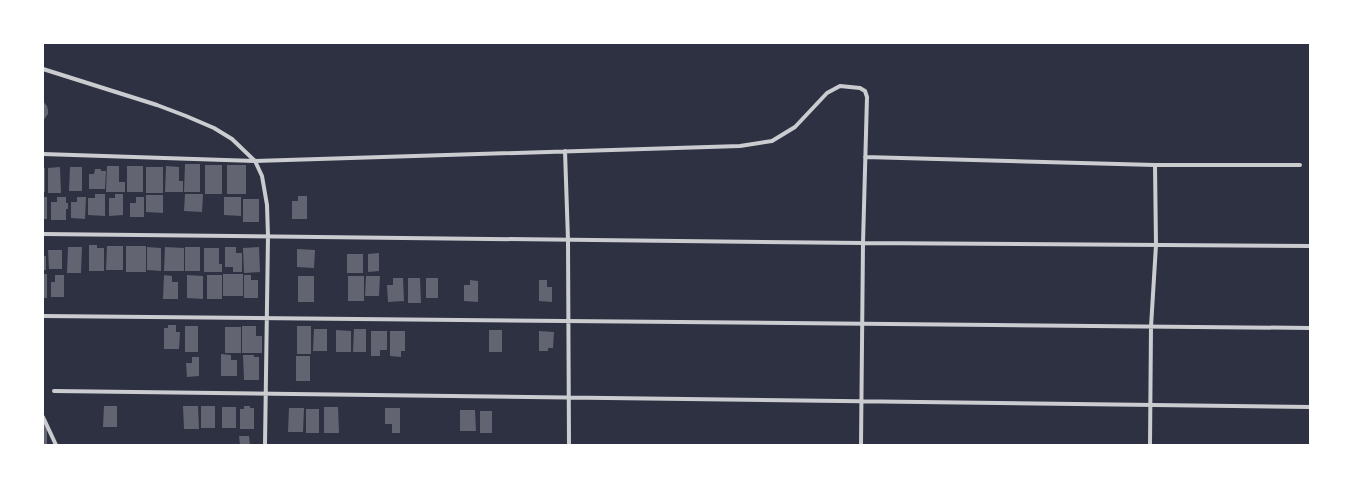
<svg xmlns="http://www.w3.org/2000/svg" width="1353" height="488" viewBox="0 0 1353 488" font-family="'Space Grotesk',sans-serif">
<rect width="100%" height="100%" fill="#2d3142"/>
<path fill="#626471" d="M43,101L47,106L48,110V114L43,121Z
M185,164H200V192H184Z
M205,165H222V194H205Z
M227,165H246V194H227Z
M107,166H119V182H125V192H106Z
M127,166H143V192H127Z
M166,166L179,167V181H183V192H165Z
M60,167L61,193H48V168Z
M70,167H82V191H69Z
M146,167H163V193H146Z
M43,168H45V192H43Z
M95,169H101V171H106L105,189H89V174H94Z
M95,194H105V216L88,215V198H95Z
M115,194H123V215L109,216V198H115Z
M185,194H203L202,212L184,211Z
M146,195H163V213L146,212Z
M298,196H307V219H292V201H298Z
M43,197H47V219H43Z
M57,197H66V203H68V209H66V220H51V202H57Z
M77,197H86L85,219L71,218V202H77Z
M136,197H144V217H130V203H136Z
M224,197H241V216L224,215Z
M243,199H259V222H243Z
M89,245H97V248H104V271H89Z
M107,246H123V270H106Z
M126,246H146V272H126Z
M68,247H82L81,273H67Z
M147,247L161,248V271L147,270Z
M165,247L184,248V271H164Z
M185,247H200V271H185Z
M225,247H236V253H242V272H233V267H225Z
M259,247L260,272L244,273L243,248Z
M204,248H219V264H222V272H204Z
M297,249L315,250L314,268L297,267Z
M48,250H62V269H49Z
M379,253V271L368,272V254Z
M347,254H363V273H347Z
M43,256H46V270H43Z
M43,274H47V298H43Z
M223,274H243V296H223Z
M55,275H64V297H51V282H55Z
M164,275L172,276V282H178V299H163Z
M187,275L203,276V299L187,298Z
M207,275H222V299H207Z
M244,275H251V280H258V298H244Z
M298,276H314V302H298Z
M348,276H364V301H348Z
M366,276H380L379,296H365Z
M393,278H403L404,301L388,302L387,285H393Z
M408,278H420L421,303H408Z
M426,278H438V298H426Z
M470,280L478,281V302L464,301V285H470Z
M539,280H547V287H552V302L539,301Z
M168,325H176V332H180L179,349H164V328H168Z
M185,326H198V352H185Z
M242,326H256V336H262V353H242Z
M297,326H311V354H297Z
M225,327H241V353H225Z
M314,329H327V351H313Z
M354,329H366V352H353Z
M336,330L351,331V352H336Z
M489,330H502V352H489Z
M371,331H387V350H380V356H371Z
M390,331H405V351H401V357L390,356Z
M539,331L554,332L553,348H548V351H539Z
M221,354L231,355V360H237V376H221Z
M243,355H254V357H259V380H244Z
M296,356H310V381H296Z
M192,357H199V376L187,377L186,363H192Z
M104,406H117V427H103Z
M183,406H198L199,429H184Z
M201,406H215V428H201Z
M244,406H250V408H254V429H240V409H244Z
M222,407H236V428H222Z
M324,407H338L339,433H324Z
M289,408H304L303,432H288Z
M385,408H400V433H392V424H385Z
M306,409H319V433H306Z
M460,410H475L476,431H460Z
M480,411H492V433H480Z
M43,420H47V445H43Z
M239,436H249L250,445H240Z"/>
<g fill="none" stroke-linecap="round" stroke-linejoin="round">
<path stroke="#caccd0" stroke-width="4" d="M43,69L157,105L186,116L214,128L232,139L255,161L262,176L267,205L268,236L265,445
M565,151L568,240L569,445
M43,154L255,161L740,146L772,141L795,127L827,93L840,86L860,88L865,91L867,97L863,243L861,445
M865,157L1155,165H1300
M43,234L863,243L1310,246
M43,316L1310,328
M54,391L1310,407
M43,417L56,445
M1150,445L1151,327L1156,245L1155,165"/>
</g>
<rect width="1353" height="488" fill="none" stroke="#ffffff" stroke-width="88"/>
</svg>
